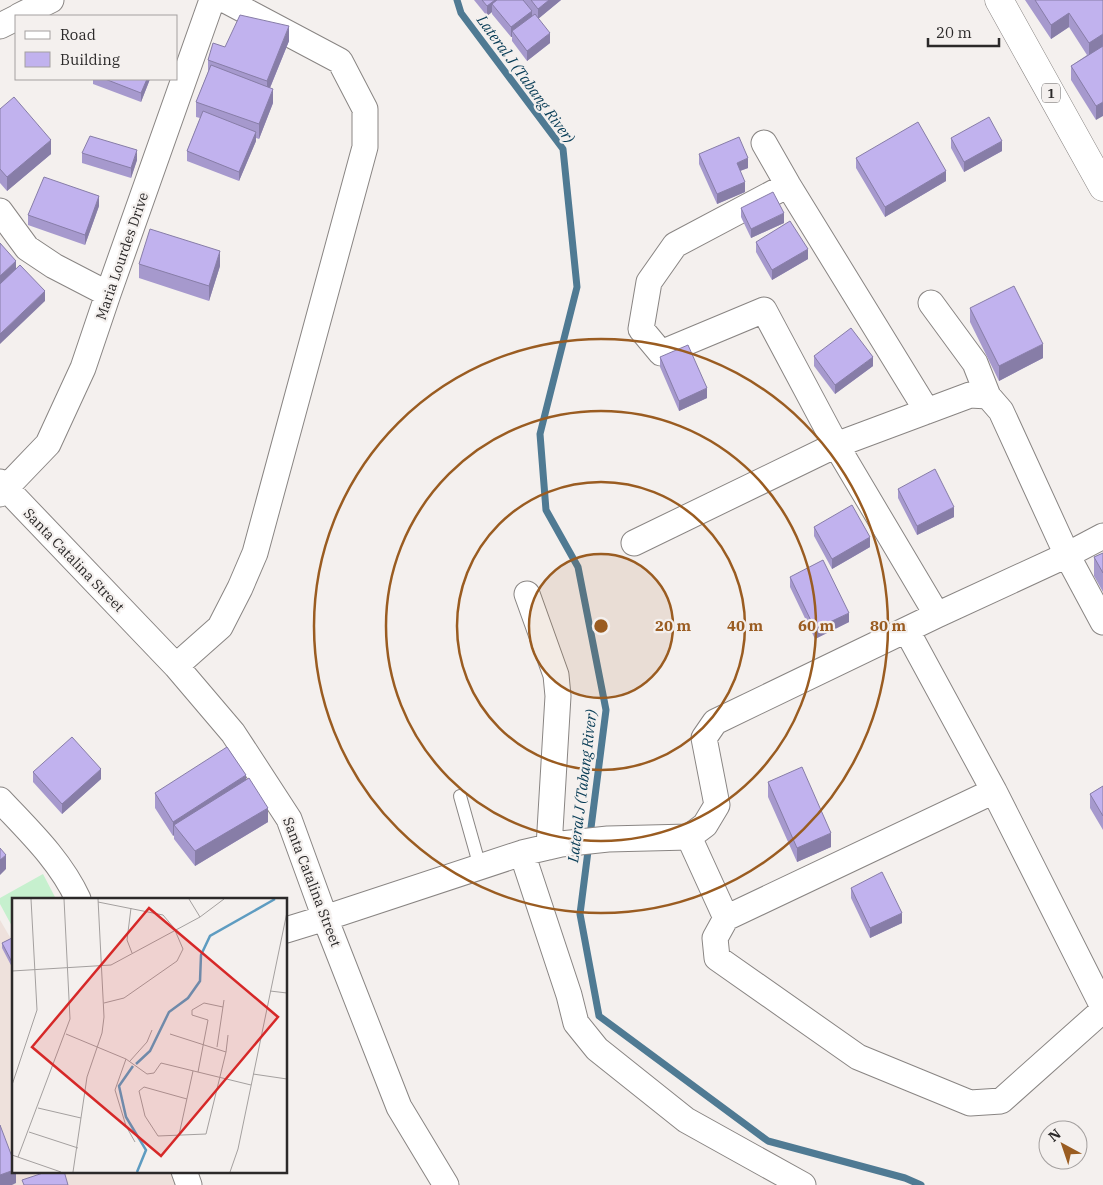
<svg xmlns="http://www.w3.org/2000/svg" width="1103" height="1185" viewBox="0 0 1103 1185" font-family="'IBM Plex Serif',serif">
<rect width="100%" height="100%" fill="#f4f0ee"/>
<path fill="#eee1dc" d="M0,920L14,944V1171H173L177,1185H0Z"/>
<path fill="#c6f0ce" d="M43,874L56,899H14V930L0,904V898Z"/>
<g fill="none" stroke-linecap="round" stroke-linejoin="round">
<path stroke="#4f7a93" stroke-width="7" d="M457,0L461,13L563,149L577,287L540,434L546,510L578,567L606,710L580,914L599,1016L768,1141L905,1178L921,1185"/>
<g stroke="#898583" stroke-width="14">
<path id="lane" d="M460,796L480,867"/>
</g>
<g stroke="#898583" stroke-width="27">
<path id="street" d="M19,16L51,0
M0,26L16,18
M764,143L788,185L927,411
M788,185L675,245L649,282L641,329L661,353L764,310L836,445L937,615
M0,211L27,248L54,266L108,294
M931,303L975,363L988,396
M0,482L176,666L233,733L289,819L325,918L399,1107L446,1185
M0,494L48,444L83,368L108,294L212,0
M634,543L836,445L970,395L988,396L1001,411L1067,555L1103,622
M527,594L556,675L558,696L549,847
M907,631L994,791L1103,1007
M176,666L220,627L240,588L255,553L365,147V109L340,61L225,0
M994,791L726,918L715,938L717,958L858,1057L970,1103L1001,1101L1103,1010
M0,800C29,831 60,860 78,899
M689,837L726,918
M522,853L569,995L576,1023L597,1049L686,1120L803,1185
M286,930L325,918L522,853L561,844L608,839L689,837L705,825L717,805L704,738L715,722L937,615L1067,555L1103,536
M184,1171L189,1185"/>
</g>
<g stroke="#898583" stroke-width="29">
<path id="highway" d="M999,0L1103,187"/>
</g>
<use href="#lane" stroke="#fff" stroke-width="12"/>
<use href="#street" stroke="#fff" stroke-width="25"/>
<use href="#highway" stroke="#fff" stroke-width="28"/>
</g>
<path fill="#a699cd" d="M474,0H561L538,19L550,43L527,61L512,41V37H511L492,14V12L487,16Z
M1025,0H1103L1096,120L1071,80V66L1087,55L1069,27L1051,39Z
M289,41L270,88L273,103L259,139L256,138V141L239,181L187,161V151L200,118L196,117V102L208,72V60L225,47Z
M93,79H150L141,102L93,84Z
M0,109L51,154L7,191L0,183Z
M951,138L1002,151L964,172L951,148Z
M82,153L137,160L131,178L82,163Z
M699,154L748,168L740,171L745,192L717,204L699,164Z
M856,158L946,181L885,217L856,168Z
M99,206L85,245L28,225V215Z
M741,208L784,223L751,238L741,217Z
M756,242L808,259L772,280L756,252Z
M139,264L220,266L209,301L139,278Z
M970,308L1043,358L999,381L970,322Z
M814,356L873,366L835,394L814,366Z
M660,357L707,398L679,411L660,367Z
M898,489L954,517L917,535L898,498Z
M814,527L870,547L832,569L814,536Z
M1103,553V592L1094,576V557Z
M790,577L849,622L815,639L790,587Z
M33,772L101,779L62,814L33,782Z
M246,779L268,822L195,866L174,839V835L173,836L155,808V793Z
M768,782L831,847L797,862L768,797Z
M1103,786V830L1090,808V794Z
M851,888L902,923L870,938L851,898Z
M14,937V971L2,948V943Z"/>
<path fill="#877da7" d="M495,0H507L492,4V12L487,16V6Z
M549,0H561L538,19V9Z
M532,11V21L512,31V37H511V27Z
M1069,13V27L1051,39V25Z
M289,26V41L267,95V81Z
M550,33V43L527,61V51Z
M1103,34V48L1089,57V43Z
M147,79H150L141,102V93Z
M273,89V103L259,139V124Z
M1103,102V116L1096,120V106Z
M256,132V141L239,181V172Z
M51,140V154L7,191V177Z
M1002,141V151L964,172V162Z
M137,150V160L131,178V168Z
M748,158V168L737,172V163Z
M946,171V181L885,217V207Z
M745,182V192L717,204V194Z
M99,196V206L85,245V235Z
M784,213V223L751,238V229Z
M808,249V259L772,280V270Z
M220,251V266L209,301V286Z
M16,261V270L0,286V276Z
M45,291V301L0,344V334Z
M1043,344V358L999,381V366Z
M873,357V366L835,394V385Z
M707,388V398L679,411V401Z
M954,507V517L917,535V526Z
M870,537V547L832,569V559Z
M849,613V622L815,639V629Z
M101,769V779L62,814V804Z
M246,775V789L174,825V835L173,836V822Z
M268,808V822L195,866V851Z
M831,833V847L797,862V848Z
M6,855V869L0,875V860Z
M902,913V923L870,938V928Z
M14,1170V1171H16V1183L12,1185H0V1175Z"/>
<path fill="#c1b2ee" stroke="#877da7" d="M482,0H495L487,6Z
M497,0H523L532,11L511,27L492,4Z
M531,0H549L538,9Z
M1035,0H1103V34L1089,43L1069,13L1051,25Z
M535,14L550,33L527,51L512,31Z
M240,15L289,26L267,81L208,60L213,43L225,47Z
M1103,46V102L1096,106L1071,66Z
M211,65L273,89L259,124L196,102Z
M105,79H147L141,93Z
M14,97L51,140L7,177L0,169V109Z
M203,111L256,132L239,172L187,151Z
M989,117L1002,141L964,162L951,138Z
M918,122L946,171L885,207L856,158Z
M90,136L137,150L131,168L82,153Z
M739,137L748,158L737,163L745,182L717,194L699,154Z
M44,177L99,196L85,235L28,215Z
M773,192L784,213L751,229L741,208Z
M790,221L808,249L772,270L756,242Z
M150,229L220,251L209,286L139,264Z
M0,243L16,261L0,276Z
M20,265L45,291L0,334V284Z
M1014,286L1043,344L999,366L970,308Z
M851,328L873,357L835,385L814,356Z
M688,345L707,388L679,401L660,357Z
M935,469L954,507L917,526L898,489Z
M852,505L870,537L832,559L814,527Z
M1103,553V573L1094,557Z
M823,560L849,613L815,629L790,577Z
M72,737L101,769L62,804L33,772Z
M227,747L246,775L173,822L155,793Z
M802,767L831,833L797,848L768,782Z
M249,778L268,808L195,851L174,825Z
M1103,786V816L1090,794Z
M0,848L6,855L0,860Z
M882,872L902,913L870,928L851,888Z
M14,937V966L2,943Z
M0,1125L14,1162V1170L0,1175Z
M49,1171H64L68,1185H24L22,1180Z"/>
<circle cx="601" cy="626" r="72" fill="#9a5c21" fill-opacity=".12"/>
<g fill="none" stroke="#9a5c21" stroke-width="2.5">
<circle cx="601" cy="626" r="72"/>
<circle cx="601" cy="626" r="144"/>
<circle cx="601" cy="626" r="215"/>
<circle cx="601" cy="626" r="287"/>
</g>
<g text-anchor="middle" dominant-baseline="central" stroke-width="4.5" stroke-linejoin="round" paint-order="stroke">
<rect fill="#f4f0ee" stroke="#676564" stroke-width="1" x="1042" y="83.5" width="18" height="19" rx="4"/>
<g font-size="12" font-weight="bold" fill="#2b2929">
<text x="1051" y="93">1</text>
</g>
<g font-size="14" fill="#2b2929" stroke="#f4f0ee">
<text transform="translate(122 256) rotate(-71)">Maria Lourdes Drive</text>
<text transform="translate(74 560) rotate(46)">Santa Catalina Street</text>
<text transform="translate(312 882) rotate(69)">Santa Catalina Street</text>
</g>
<g font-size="15" font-style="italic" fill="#073c56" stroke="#f4f0ee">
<text transform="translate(526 79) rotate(54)">Lateral J (Tabang River)</text>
<text transform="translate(582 786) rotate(-83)">Lateral J (Tabang River)</text>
</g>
</g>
<g transform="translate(12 898)">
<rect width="275" height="275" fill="#f4f0ee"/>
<path fill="none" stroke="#5e9cc1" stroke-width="2.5" d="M124,166L138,153L157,114L176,100L188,83L189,57L198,38L263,1M121,168L107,188L114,219L134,252L125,274"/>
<path fill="none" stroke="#a4a09f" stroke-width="1" d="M177,1L188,19M86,4L151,17L162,30L171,51L165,63L112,100L92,105M119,10L115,42L120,55M0,73L99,67L188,19L212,1M258,93L275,95M54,136L114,161L135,176L142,175L149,165L239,187M158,136L214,154L194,236L146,238L133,218L127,193L132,189L175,201M205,149L212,102M214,154L216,137M114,161L103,192L114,228L123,244M118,163L135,144L140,132M186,174L196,122L180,117V112L192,105L211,109M241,176L275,181M0,187L25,112L19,1M26,210L69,220M17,234L66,250M167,237L181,173M0,257L49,274M6,259L58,121L52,1M61,274L75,179L90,135L92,119L86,1M218,274L226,251L275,14"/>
<path fill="#d62828" fill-opacity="0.15" stroke="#d62828" stroke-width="2.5" d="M137,10L266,119L149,258L20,149Z"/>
<rect width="275" height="275" fill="none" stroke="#2b2929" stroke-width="2.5"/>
</g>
<circle cx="601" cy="626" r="8" fill="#9a5c21" stroke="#f4f0ee" stroke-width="2.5"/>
<g font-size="15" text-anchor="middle" font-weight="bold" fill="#9a5c21" stroke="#f4f0ee" stroke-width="4.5" stroke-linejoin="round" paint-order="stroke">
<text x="673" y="631">20 m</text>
<text x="745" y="631">40 m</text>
<text x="816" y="631">60 m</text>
<text x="888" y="631">80 m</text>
</g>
<rect x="15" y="15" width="162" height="65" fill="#f4f0ee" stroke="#a4a09f"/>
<rect x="25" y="31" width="25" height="8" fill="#ffffff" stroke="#a4a09f"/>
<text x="60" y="40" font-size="15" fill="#2b2929">Road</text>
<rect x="25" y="52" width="25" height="15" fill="#c1b2ee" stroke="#a4a09f"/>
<text x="60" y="65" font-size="15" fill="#2b2929">Building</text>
<g transform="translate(1063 1145) rotate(320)"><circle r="24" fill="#f4f0ee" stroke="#a4a09f"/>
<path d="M0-4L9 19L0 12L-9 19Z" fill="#9a5c21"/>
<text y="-8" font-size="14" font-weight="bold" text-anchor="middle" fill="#2b2929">N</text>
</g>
<path d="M928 38v8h71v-8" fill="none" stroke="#2b2929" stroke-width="2.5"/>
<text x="936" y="38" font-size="15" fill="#2b2929" stroke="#f4f0ee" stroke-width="4" paint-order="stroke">20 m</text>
</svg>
